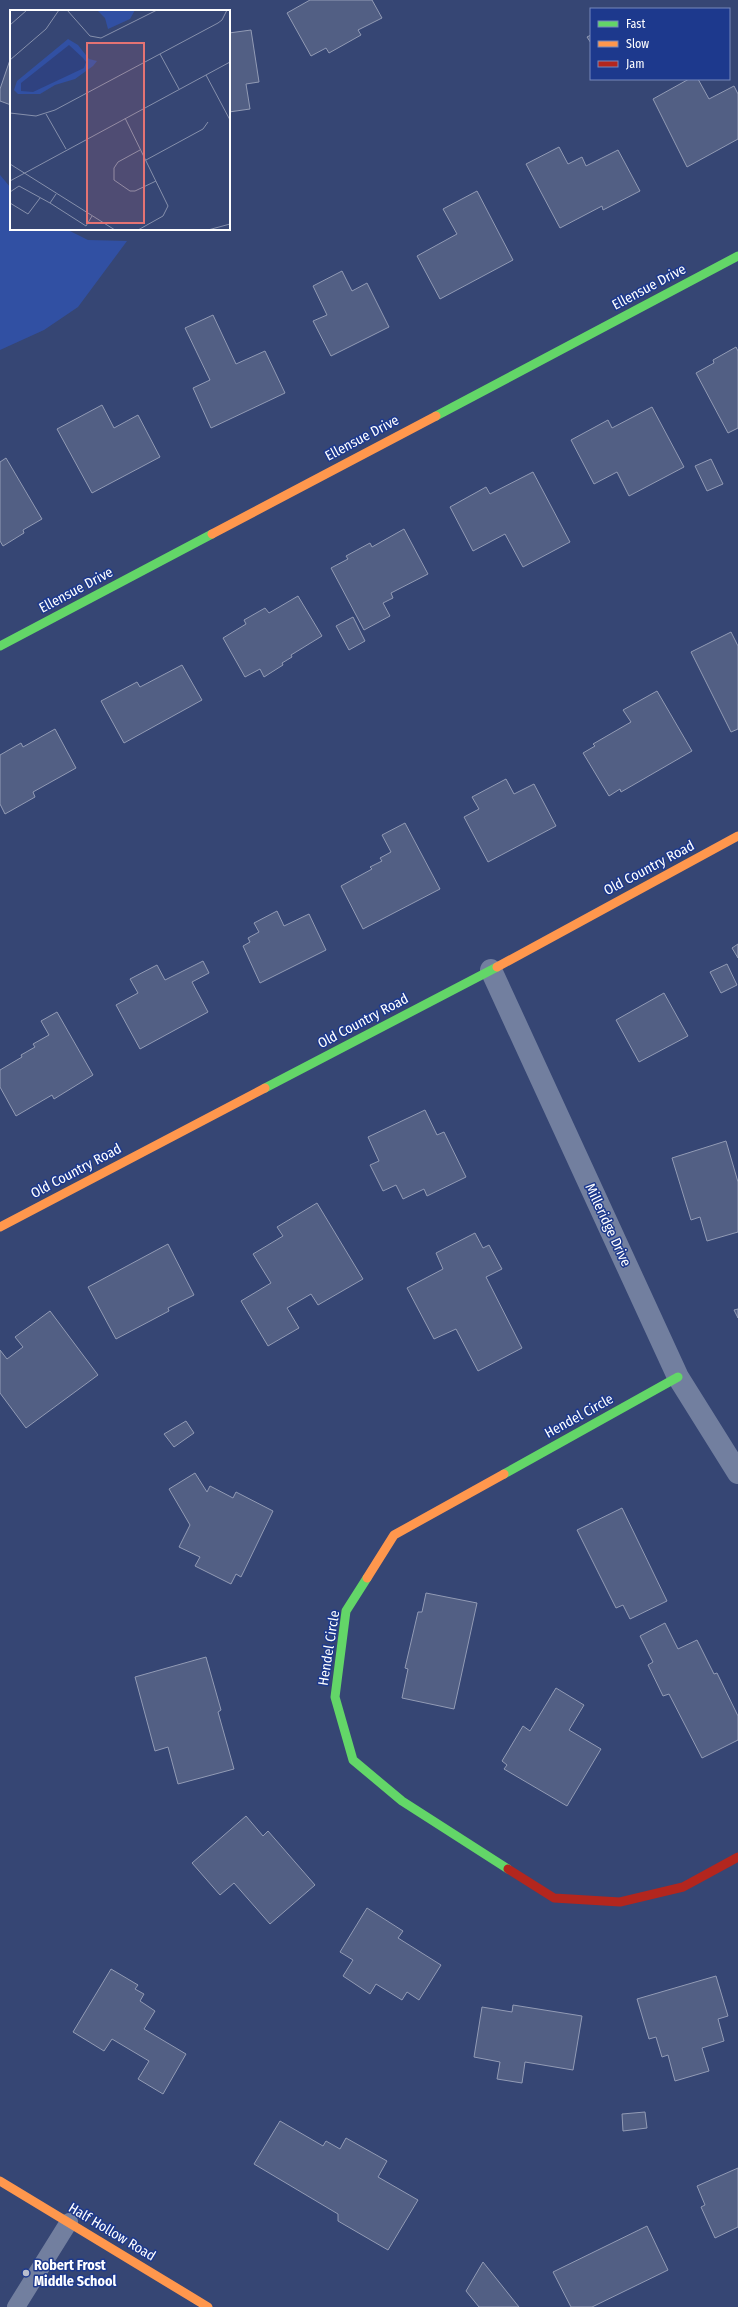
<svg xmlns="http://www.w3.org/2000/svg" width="738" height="2307" viewBox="0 0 738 2307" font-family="'Fira Sans Condensed',sans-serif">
<rect width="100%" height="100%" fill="#364674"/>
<path fill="#3150a3" d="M0,175L11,188V229H66L88,240L127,241L78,307L44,330L0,350Z"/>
<path fill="#525f84" stroke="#929bb5" d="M310,0H372L382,18L358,30L361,35L329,53L326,48L311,56L287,13Z
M251,30L259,82L246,84L250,109L229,112V33Z
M591,35V43L587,37Z
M11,57V105L0,101V89Z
M689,79H698L709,99L734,86L738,94V139L687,167L653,99Z
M559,147L568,164L582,157L586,166L618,150L640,191L603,210L602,206L560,228L526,164Z
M477,191L513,260L440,299L417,256L457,234L443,209Z
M342,271L352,291L367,283L389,327L331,356L313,321L327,315L313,286Z
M213,315L236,364L265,351L285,393L211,428L193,388L210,380L185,328Z
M736,347L738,351V428L728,433L696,373L714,363L713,360Z
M102,405L114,428L138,415L160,457L92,493L57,429Z
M652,407L684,467L629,496L617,472L594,484L571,440L608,420L612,428Z
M6,458L42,519L23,530L24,533L3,546L0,541V462Z
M711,459L723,484L707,491L695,466Z
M533,472L570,542L523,567L505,534L473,551L450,507L486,487L490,494Z
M404,529L428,574L391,593L393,598L383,603L390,616L364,630L331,568L348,559L346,556L370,543L372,547Z
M298,596L322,636L291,655L292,657L282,663L283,665L264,677L260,669L245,677L223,638L246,624L244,620L265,608L269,613Z
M353,617L365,641L349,650L336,626Z
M731,632L738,646V729L731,732L691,652Z
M182,665L202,700L124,743L101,701L137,682L140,687Z
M657,691L692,751L621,792L620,789L609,796L583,753L595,746L593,744L631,722L623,710Z
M55,729L76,768L33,792L35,797L5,814L0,804V755L21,743L23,747Z
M506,779L514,794L534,784L556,826L488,862L464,817L479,809L472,797Z
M405,823L440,889L363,929L341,886L372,869L370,867L382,861L380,858L391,852L382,835Z
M277,911L284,926L309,914L326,950L260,983L243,946L250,942L248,938L259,932L254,923Z
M738,944V958L732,948Z
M203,961L209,973L192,982L208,1012L140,1049L116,1005L138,993L130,979L157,965L165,980Z
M727,964L737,985L721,993L710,972Z
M664,993L688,1036L639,1062L616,1020Z
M57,1012L93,1075L54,1099L52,1095L16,1116L0,1087V1070L22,1057L21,1055L35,1047L33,1044L49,1035L41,1021Z
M425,1110L437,1135L444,1132L466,1177L427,1196L424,1189L403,1199L396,1185L383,1191L370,1165L379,1161L368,1137Z
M726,1141L738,1182V1232L707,1241L700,1217L691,1220L672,1158Z
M317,1203L363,1279L318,1305L311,1294L287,1308L299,1328L268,1346L241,1301L271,1283L253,1254L283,1236L277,1227Z
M475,1233L483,1248L489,1245L502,1269L486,1277L522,1348L478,1371L456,1329L434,1339L407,1288L443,1269L436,1253Z
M168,1244L194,1295L168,1308L169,1311L116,1339L88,1287Z
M738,1309V1318L734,1310Z
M50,1311L98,1375L26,1428L0,1393V1350L7,1359L23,1347L15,1337Z
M186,1421L194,1433L174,1447L164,1434Z
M195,1473L207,1492L210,1486L233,1498L236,1492L273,1511L241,1577L236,1574L231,1584L195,1566L200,1557L179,1547L190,1525L169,1489Z
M622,1508L667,1601L630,1619L623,1605L616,1608L577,1530Z
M426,1593L477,1603L454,1709L402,1698L408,1669L405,1668L418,1612H422Z
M665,1623L678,1649L697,1640L714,1674L717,1673L738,1716V1740L702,1758L669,1694L663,1696L648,1665L653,1662L640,1636Z
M206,1657L221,1710L218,1712L234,1769L178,1784L168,1747L155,1751L135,1677Z
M556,1688L584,1705L569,1730L601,1749L567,1806L504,1769L507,1765L502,1761L523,1726L530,1731Z
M246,1816L263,1836L268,1831L315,1885L270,1924L234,1883L220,1895L192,1863Z
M367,1908L403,1931L398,1938L441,1965L419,2000L407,1992L402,2000L376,1984L370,1994L343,1976L353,1960L340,1952Z
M111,1969L138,1985L135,1989L144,1994L140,2001L155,2011L144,2029L186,2054L163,2094L138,2079L149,2061L112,2039L104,2051L73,2032Z
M716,1976L728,2016L718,2019L724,2041L702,2048L709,2071L675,2081L668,2055L662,2057L656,2037L649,2039L637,1999Z
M513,2005L582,2016L573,2070L525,2062L522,2083L497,2079L500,2062L474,2057L482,2007L512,2012Z
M645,2112L647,2128L623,2131L622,2114Z
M280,2121L323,2146L326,2141L340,2149L346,2138L387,2161L378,2177L418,2200L388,2250L338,2221V2214L254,2164Z
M738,2168V2227L715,2238L701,2207L705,2205L697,2186Z
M647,2226L668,2270L592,2307H571L553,2272Z
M483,2262L519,2307H479L466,2291Z"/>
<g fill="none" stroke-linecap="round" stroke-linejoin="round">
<path stroke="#727f9f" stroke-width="18" d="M16,2307L69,2222"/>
<path stroke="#727f9f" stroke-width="22" d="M491,970L678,1377L738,1473"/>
<path stroke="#63d668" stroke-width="9" d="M436,416L738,256
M0,646L212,534
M265,1088L497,967
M504,1474L678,1377
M367,1578L346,1611L335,1697L353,1760L402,1801L508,1869"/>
<path stroke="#ff974d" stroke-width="9" d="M212,534L436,416
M497,967L738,836
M0,1227L265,1088
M367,1578L394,1535L504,1474
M0,2181L208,2307"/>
<path stroke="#b3261e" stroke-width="9" d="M508,1869L554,1898L620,1902L683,1887L738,1857"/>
</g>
<circle fill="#b9bece" stroke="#1d398d" stroke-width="1.5" cx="26" cy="2273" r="4"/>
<g text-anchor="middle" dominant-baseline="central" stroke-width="3" stroke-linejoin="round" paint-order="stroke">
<g font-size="14" fill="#fff" stroke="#1d398d">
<text transform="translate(649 287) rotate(-28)">Ellensue Drive</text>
<text transform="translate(362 438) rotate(-28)">Ellensue Drive</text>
<text transform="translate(76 590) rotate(-28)">Ellensue Drive</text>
<text transform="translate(649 868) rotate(-28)">Old Country Road</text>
<text transform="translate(363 1021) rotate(-28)">Old Country Road</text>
<text transform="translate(76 1171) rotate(-28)">Old Country Road</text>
<text transform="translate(608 1225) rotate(65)">Milleridge Drive</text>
<text transform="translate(579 1416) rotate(-29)">Hendel Circle</text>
<text transform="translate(329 1648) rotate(-81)">Hendel Circle</text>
<text transform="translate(112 2232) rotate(31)">Half Hollow Road</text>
</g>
<g font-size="14" font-weight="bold" fill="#fff" stroke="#1d398d" text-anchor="start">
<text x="34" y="2265">Robert Frost<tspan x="34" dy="16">Middle School</tspan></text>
</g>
</g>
<g transform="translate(10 10)">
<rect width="220" height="220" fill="#364674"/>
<path d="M87,0H125L120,9L98,19L95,8ZM58,29L68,35L79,49L87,51L83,56L65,69L45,75L30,84H8L4,80L7,71Z" fill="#3150a3"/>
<path d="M59,35L73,48L76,52L74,58L23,82L11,81V73Z" fill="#2f4280"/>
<path fill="none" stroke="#8690ac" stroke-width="1" d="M57,0L80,26L91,28L147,0M0,15L17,0M150,44L169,79M0,50L36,19L49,0M196,65L220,110M0,103L26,106L45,100L208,13L212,10L217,0M36,104L56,139M115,108L158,196L153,206L128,220M130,140L108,152L104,158V170L120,181H125L146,171M136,150L193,119L198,112M0,154L105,220M0,171L220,52M0,182L9,176L40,193L46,184M0,193L18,204L30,188M40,193L76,216L82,206M198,220L220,214"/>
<path fill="#e47373" fill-opacity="0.15" stroke="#e47373" stroke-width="2" d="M77,33H134V213H77Z"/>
<rect width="220" height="220" fill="none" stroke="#fff" stroke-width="2"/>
</g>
<rect x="590" y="8" width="140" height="72" fill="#1d398d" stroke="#7788bb"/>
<rect x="598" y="21" width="20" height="6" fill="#63d668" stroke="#7788bb"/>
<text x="626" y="28" font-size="12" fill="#ffffff">Fast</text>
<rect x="598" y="41" width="20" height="6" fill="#ff974d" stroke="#7788bb"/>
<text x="626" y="48" font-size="12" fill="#ffffff">Slow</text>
<rect x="598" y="61" width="20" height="6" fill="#b3261e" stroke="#7788bb"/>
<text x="626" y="68" font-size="12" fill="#ffffff">Jam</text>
</svg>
